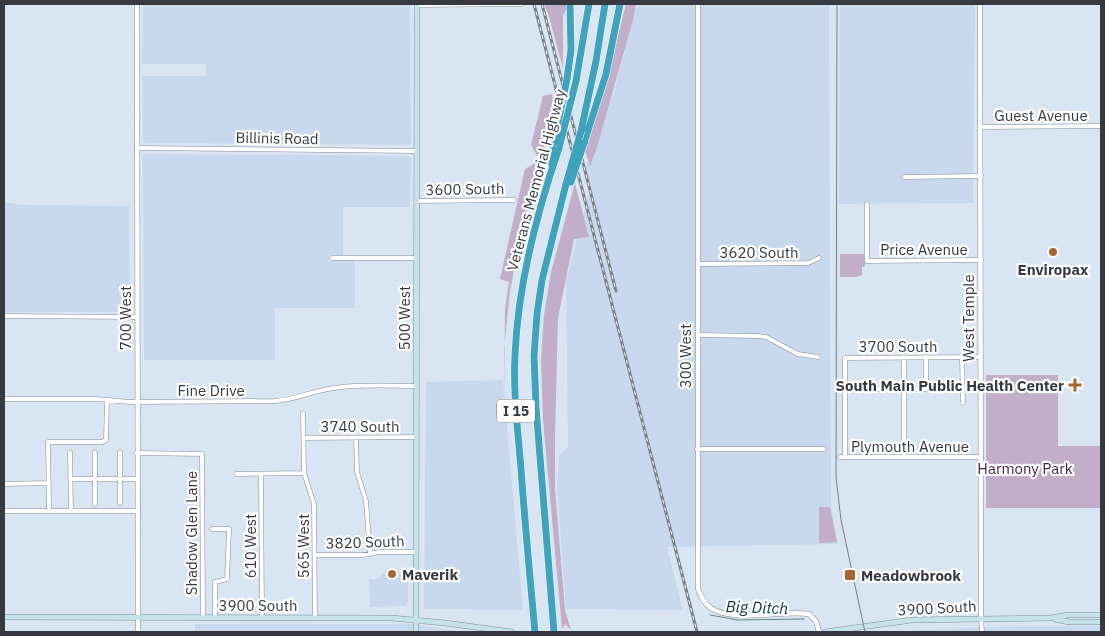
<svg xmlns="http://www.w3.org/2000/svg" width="1105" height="636" viewBox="0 0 1105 636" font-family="'IBM Plex Sans',sans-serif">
<rect width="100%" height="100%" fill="#d9e5f3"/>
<path fill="#c8d9ed" d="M143,4H410L411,144L409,145L145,143L143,141L142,76H206V64H142Z
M637,4H829L831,506L838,544L667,547L683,610L566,609L557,488L559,455L568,447L566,281L590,190L585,170L614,92Z
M840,4H975L973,203L839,204Z
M143,154L409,156L411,157L410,207H343V255H329V261H355V308H275V360H144Z
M4,202L22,205L129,206L130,306L124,312H4Z
M503,380L523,610L424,609L426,382Z
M388,569H396L408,580V602L405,606L370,607L369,579H379L380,576Z
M195,624H411L463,632H195Z
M1017,626H1101V632H906L920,630Z"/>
<path fill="#c2aec8" d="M544,4H566V10L563,15V69L549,16Z
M626,4H636L633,20L597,147L590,166L585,151L608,77Z
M552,94L555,108L547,140L538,163L536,180L522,229L510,291L504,349V400L505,309L509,282L500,279L525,169L537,162L538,157L531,145L543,96Z
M575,183L589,237L574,239L558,318L555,435V489L565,610L571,630L565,624L562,629L543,420L541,358L544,315L551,272Z
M840,254H864L865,267H862V275L856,277H840Z
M986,375H1058V446H1101V508H986Z
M819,507H830L837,542L819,543Z"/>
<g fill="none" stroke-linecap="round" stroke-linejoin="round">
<path stroke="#678a87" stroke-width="1" d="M710,615L738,620L804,619"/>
<g stroke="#828d99" stroke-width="5">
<path id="minor" d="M417,5L522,4
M981,127L1101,126
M137,148L416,151
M904,177L981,176
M416,201L514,200
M867,204V261L981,260
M332,258H416
M698,264L808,263L819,258
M4,316L137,317
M698,335L758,336L766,337L798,354L818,357
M904,357V457
M962,357L963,403
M845,389H926V357
M4,399H97L130,402L274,401C296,400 314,390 335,388C361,384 389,386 416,386
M303,413L304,473L314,504L315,617
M304,438L416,437
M356,438L357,472L366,501L370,554
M697,449H824
M70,452L71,511
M95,452V504
M120,452V503
M137,453L202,454L203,617
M840,457H981
M845,457V358L981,357
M236,474L304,473
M261,474L262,617
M70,479H137
M4,484L49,483
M4,511H138
M49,511L48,442H102L106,440L107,400
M212,529H229L227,579L215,582V617
M315,555H363L379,552H416
M138,617V632
M981,618L982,632"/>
</g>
<g stroke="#828d99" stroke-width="5.5">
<path id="tertiary" d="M137,4L138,617
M698,4V589C701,596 704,604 711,608C733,623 783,610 809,614L816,621L819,632
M980,4L981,618"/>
</g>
<g stroke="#828d99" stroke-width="6">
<path id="secondary" d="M4,617L392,618L445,623L512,632
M1055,619L1069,622H1101
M416,632L417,4
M825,632L912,620L1051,618L1068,615H1101"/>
</g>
<g stroke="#fff" stroke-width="8">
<path id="motorway" d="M567,79L571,50L570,4
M576,81L589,4
M581,131L596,61L605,4
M584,143L606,74L620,4
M550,163L554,142
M535,632C530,578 525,524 521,469C518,432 513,393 515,355C518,284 536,215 559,148
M554,632L536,407L534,356L537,314L542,280L566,184"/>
</g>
<use href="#minor" stroke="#fff" stroke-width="4"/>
<use href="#tertiary" stroke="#fff" stroke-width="4.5"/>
<use href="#secondary" stroke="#c6e3ec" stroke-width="5"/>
<use href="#motorway" stroke="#40a3be" stroke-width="7"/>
<path stroke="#788089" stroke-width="1" d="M837,4L836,477L841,520L865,632"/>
<g stroke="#788089" stroke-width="3">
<path id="rail" d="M534,4L697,632
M542,4L616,291"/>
</g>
<use href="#rail" stroke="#fff" stroke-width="1" stroke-dasharray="4" stroke-linecap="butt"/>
<g stroke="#fff" stroke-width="8" stroke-linecap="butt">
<path id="motorway-bridge" d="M554,142L567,79
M559,148L576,81
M571,182L584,143
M566,184L581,131"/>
</g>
<use href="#motorway-bridge" stroke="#40a3be" stroke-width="7"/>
</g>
<g fill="#a66431" stroke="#fff" stroke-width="2">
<circle cx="1053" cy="252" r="5"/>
<path d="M1072.5 377.5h5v5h5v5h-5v5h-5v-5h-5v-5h5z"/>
<circle cx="392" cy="574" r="5"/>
<rect x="844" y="569" width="12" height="12" rx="2.5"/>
</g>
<g text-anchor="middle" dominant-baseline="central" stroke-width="4.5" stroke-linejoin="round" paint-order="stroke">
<rect fill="#fff" stroke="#727579" stroke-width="1" x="497" y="399.5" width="38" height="23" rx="4"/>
<g font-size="14" font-weight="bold" fill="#363a40">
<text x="516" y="411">I 15</text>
</g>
<g font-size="15" fill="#363a40" stroke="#fff">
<text x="1041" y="115">Guest Avenue</text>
<text transform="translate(277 138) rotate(1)">Billinis Road</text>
<text transform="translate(536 180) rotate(-75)">Veterans Memorial Highway</text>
<text transform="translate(465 189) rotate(-1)">3600 South</text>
<text x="924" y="249">Price Avenue</text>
<text x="759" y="252">3620 South</text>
<text transform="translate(125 318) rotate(-90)">700 West</text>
<text transform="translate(404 318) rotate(-90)">500 West</text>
<text transform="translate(968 318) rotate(-90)">West Temple</text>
<text x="898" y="346">3700 South</text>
<text transform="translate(685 356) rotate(-90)">300 West</text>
<text x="211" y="390">Fine Drive</text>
<text x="360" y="426">3740 South</text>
<text x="910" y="446">Plymouth Avenue</text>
<text transform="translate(191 533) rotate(-90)">Shadow Glen Lane</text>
<text transform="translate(365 542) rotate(-2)">3820 South</text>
<text transform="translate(250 546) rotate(-90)">610 West</text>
<text transform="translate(303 546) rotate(-90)">565 West</text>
<text x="258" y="605">3900 South</text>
<text transform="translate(937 608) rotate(-3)">3900 South</text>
</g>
<g font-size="15" font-weight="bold" fill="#363a40" stroke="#fff" text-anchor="start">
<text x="1053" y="269" text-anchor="middle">Enviropax</text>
<text x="1064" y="385" text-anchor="end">South Main Public Health Center</text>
<text x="402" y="574">Maverik</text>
<text x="861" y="575">Meadowbrook</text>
</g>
<g font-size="15" fill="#44234e" stroke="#fff">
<text x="1025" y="468">Harmony Park</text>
</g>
<g font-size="16" font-style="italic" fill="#12403c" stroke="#fff">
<text transform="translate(757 607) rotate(2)">Big Ditch</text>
</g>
</g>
<rect width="1105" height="636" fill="none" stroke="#363a40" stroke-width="10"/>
</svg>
